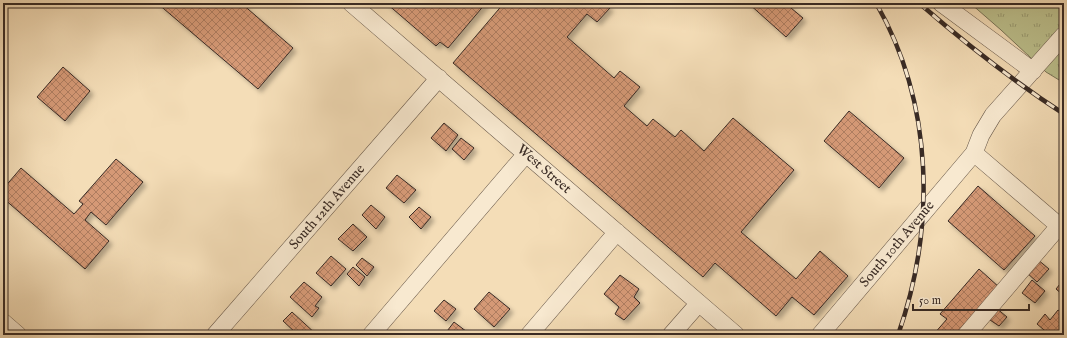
<svg xmlns="http://www.w3.org/2000/svg" width="1067" height="338" viewBox="0 0 1067 338" font-family="'IM FELL English',serif">
<defs>
<pattern id="park-tufts" width="24" height="20" patternUnits="userSpaceOnUse"><rect width="24" height="20" fill="#bcc08d"/><path d="M3 7l-1-3M5 7V3M7 7l1-3M15 17l-1-3M17 17v-4M19 17l1-3" fill="none" stroke="#9a9c73"/></pattern>
<pattern id="building-cross-hatch" width="8" height="8" patternUnits="userSpaceOnUse"><rect width="8" height="8" fill="#d59976"/><path d="M0 0l8 8M0 8l8-8" fill="none" stroke="#ae7d61"/></pattern>
<filter id="shadow"><feDropShadow dx="3.5" dy="3.5" stdDeviation="2" flood-color="#0004"/></filter>
</defs>
<rect width="100%" height="100%" fill="#f4ddb7"/>
<filter id="stains"><feTurbulence type="fractalNoise" baseFrequency=".005" numOctaves="4"/><feColorMatrix values="0 0 0 0 .2 0 0 0 0 .09 0 0 0 0 .02 0 0 0 .5 -.17"/></filter>
<radialGradient id="worn" r=".72"><stop offset=".6" stop-color="#630" stop-opacity="0"/><stop offset="1" stop-color="#630" stop-opacity=".3"/></radialGradient>
<path fill="url(#park-tufts)" stroke="#7a7659" d="M970,3H1064V83L1046,72L1001,30Z"/>
<path fill="url(#building-cross-hatch)" stroke="#392b25" filter="url(#shadow)" d="M157,3H241L293,48L258,89Z
M386,3H486L448,48L440,42L436,46Z
M504,3H604L610,8L597,22L587,14L567,37L614,78L620,71L640,87L624,106L647,126L653,119L675,137L681,130L704,151L733,118L794,170L741,232L796,279L820,251L848,276L814,315L792,297L776,316L715,263L703,277L453,63Z
M748,3H785L803,18L786,37Z
M63,67L90,91L65,121L37,97Z
M849,111L904,158L879,188L824,141Z
M444,123L458,135L446,151L431,138Z
M461,138L474,148L464,160L452,149Z
M116,159L143,182L106,225L91,212L85,220L109,241L85,269L3,198V189L21,168L74,214L83,204L79,201Z
M397,175L416,190L404,203L386,188Z
M978,186L1035,236L1004,270L948,221Z
M371,205L385,217L376,229L362,215Z
M419,207L431,217L421,229L409,217Z
M353,224L367,237L353,251L338,239Z
M331,256L346,269L331,286L316,273Z
M362,258L374,267L367,276L356,265Z
M1037,259L1049,269L1037,282L1026,272Z
M353,267L365,277L359,286L347,274Z
M979,269L1000,288L959,335H933L947,319L940,314Z
M620,275L639,289L634,297L640,303L624,320L615,314L619,307L604,294Z
M1064,279V296L1056,289Z
M1032,280L1045,291L1035,303L1022,293Z
M304,282L322,297L315,306L319,308L312,317L290,297Z
M489,292L510,309L494,327L474,309Z
M444,300L456,309L446,321L434,311Z
M995,307L1007,317L999,326L987,318Z
M1058,310L1064,314V335H1050L1037,324L1045,314L1050,320Z
M292,312L317,335H294L296,333L283,321Z
M454,322L471,335H444Z"/>
<g fill="none" stroke-linecap="round" stroke-linejoin="round">
<g stroke="#68584a" stroke-width="18">
<path id="minor" d="M351,3L736,335
M941,3L1033,71
M974,153L1064,230
M3,322L18,335
M215,335L439,78
M371,335L526,154
M529,335L617,232
M671,335L699,303
M820,335L974,153L981,135L993,115L1064,35
M966,335L1059,226"/>
</g>
<use href="#minor" stroke="#f8e9d0" stroke-width="17"/>
<g stroke="#392b25" stroke-width="4.5">
<path id="rail" d="M876,3C934,104 936,227 898,335
M919,3C965,43 1013,81 1064,114"/>
</g>
<use href="#rail" stroke="#f8e9d0" stroke-width="3" stroke-dasharray="9" stroke-linecap="butt"/>
</g>
<g text-anchor="middle" dominant-baseline="central" stroke-width="3.5" stroke-linejoin="round" paint-order="stroke">
<g font-size="14" fill="#392b25" stroke="#f8e9d0">
<text transform="translate(544 169) rotate(41)">West Street</text>
<text transform="translate(327 207) rotate(-49)">South 12th Avenue</text>
<text transform="translate(897 244) rotate(-50)">South 10th Avenue</text>
</g>
</g>
<rect width="1067" height="338" fill="none" stroke="#f4ddb7" stroke-width="16"/>
<rect x="4" y="4" width="1059" height="330" fill="none" stroke="#392b25" stroke-width="2"/>
<rect x="8" y="8" width="1051" height="322" fill="none" stroke="#392b25"/>
<path d="M913 304v6h116v-6" fill="none" stroke="#392b25" stroke-width="2"/>
<text x="919" y="304" font-size="12" fill="#392b25" stroke="#f8e9d0" stroke-width="3" paint-order="stroke">50 m</text>
<rect width="100%" height="100%" filter="url(#stains)"/>
<rect width="100%" height="100%" fill="url(#worn)"/>
</svg>
